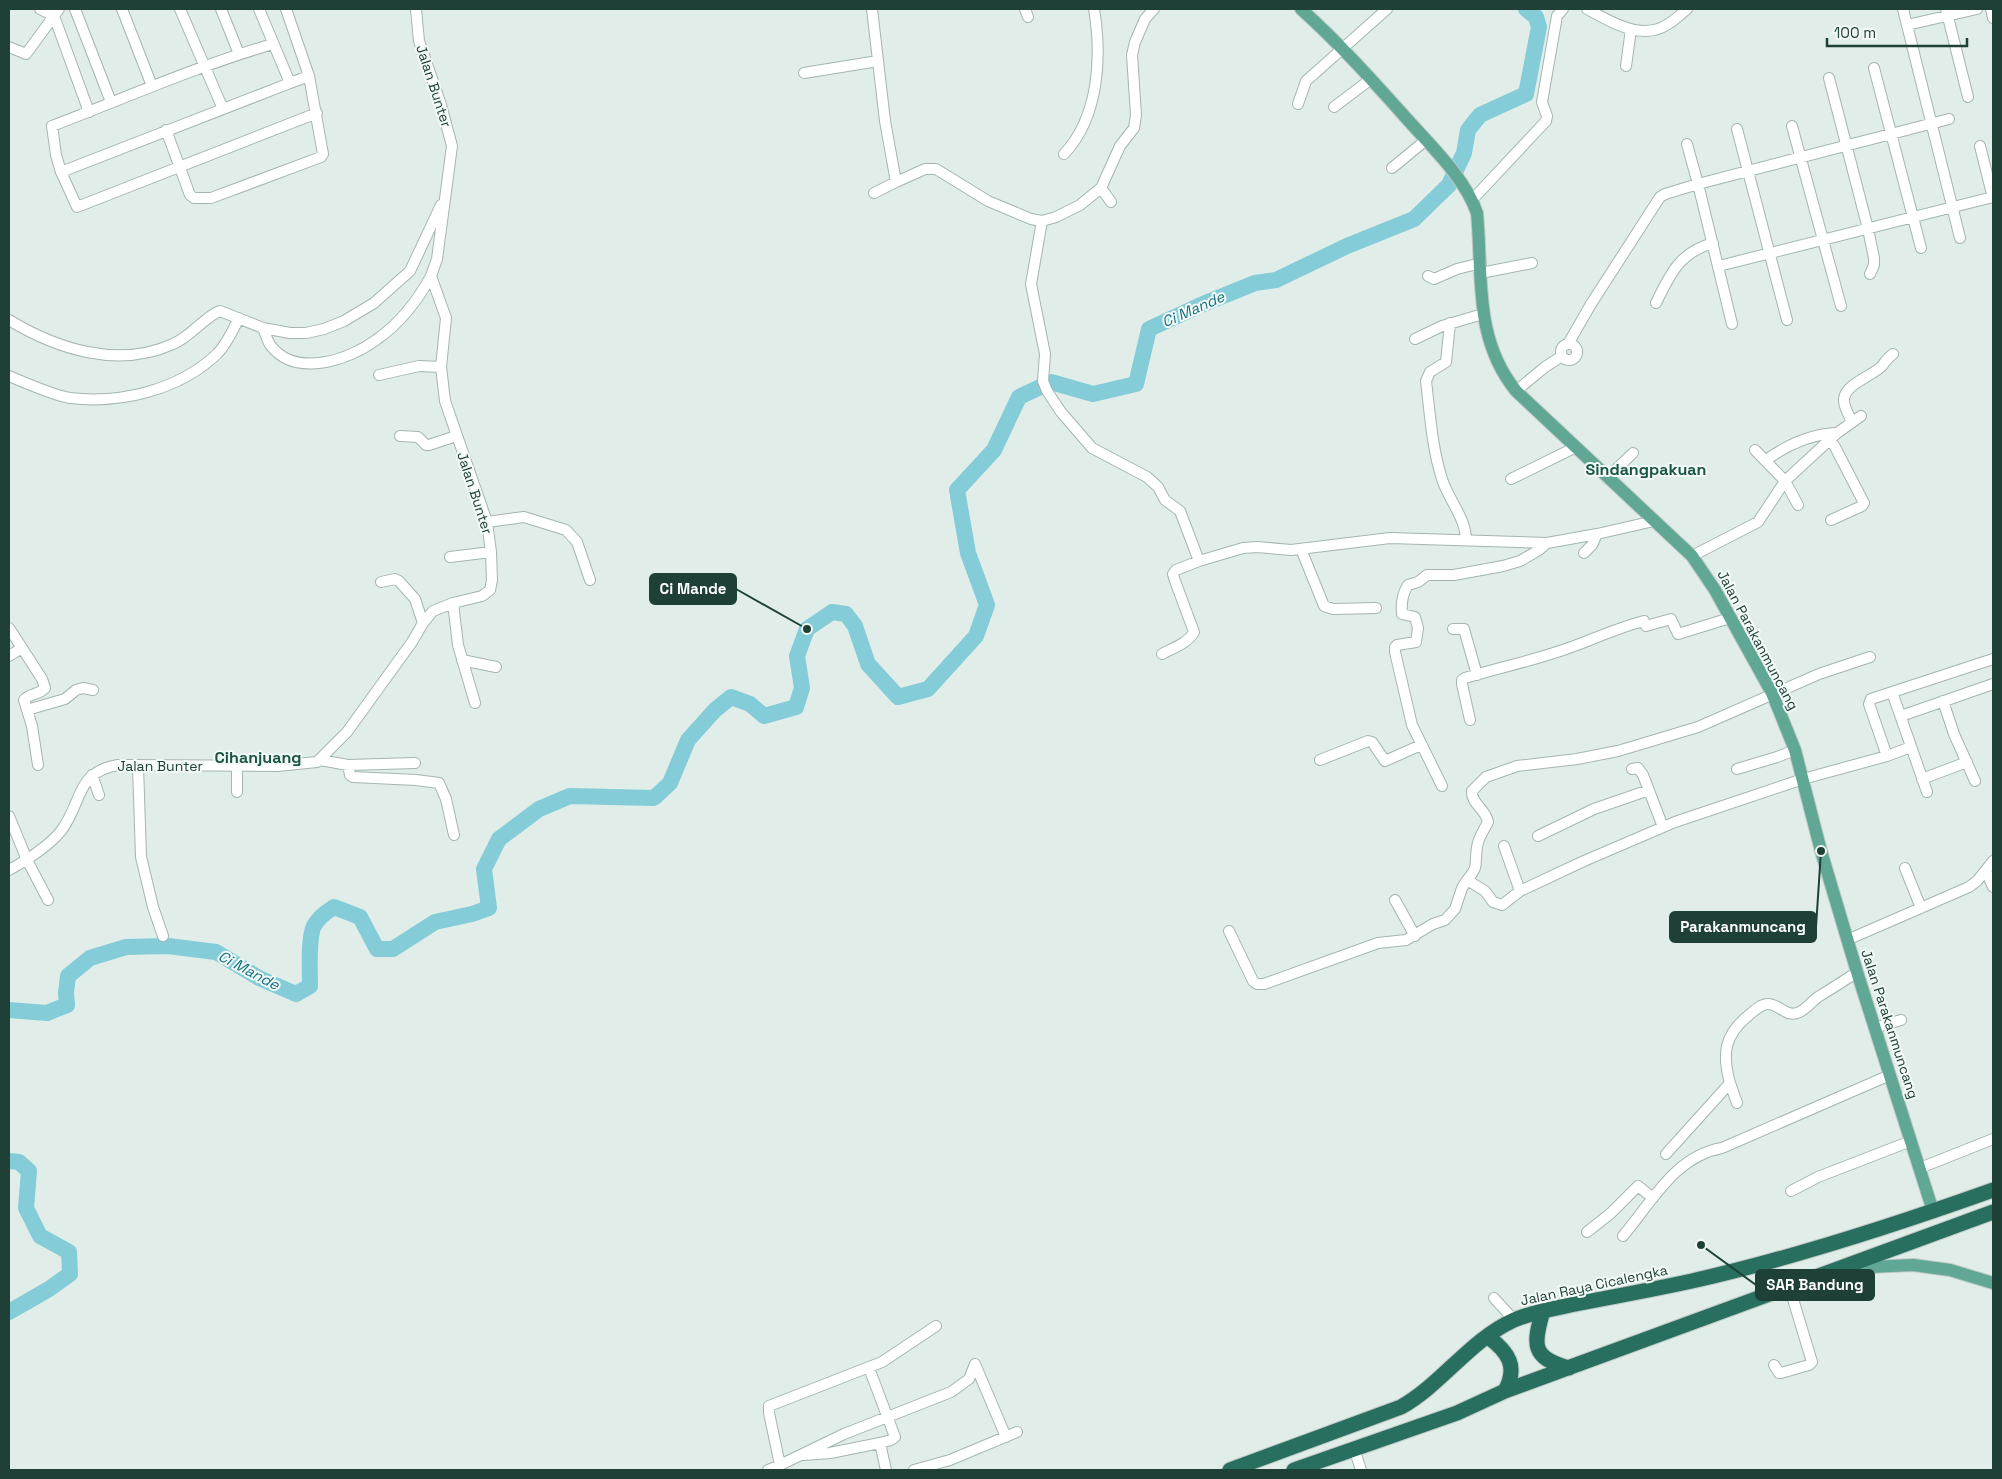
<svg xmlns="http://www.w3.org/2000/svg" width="2002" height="1479" viewBox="0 0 2002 1479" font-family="'Space Grotesk',sans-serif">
<rect width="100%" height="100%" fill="#e1ede8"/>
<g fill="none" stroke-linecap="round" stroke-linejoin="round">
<path stroke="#83ccd8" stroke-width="16" d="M9,1010L47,1013L67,1005L66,993L68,976L90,958L126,947L168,946L216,952L259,978L296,994L310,986C310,973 308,937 314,926C318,918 326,912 334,907L360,917L377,949H393L435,922L472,914L489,908L484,869L499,839L539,809L570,796L654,798L670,783L688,740L715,710L731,697L750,704L764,716L796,707L802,688L797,656L807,629L832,612L846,614L855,626L868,664L898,697L928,689L976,636L987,605L968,553L957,490L994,450L1019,397L1051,382L1093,394L1136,384L1149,329L1203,304L1255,283L1276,280L1347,246L1414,219L1449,185L1464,153L1468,130L1480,115L1526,94L1539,27L1536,17L1526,9
M9,1161L19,1162L29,1171L26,1208L40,1236L69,1252L70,1274L49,1289L9,1312"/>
<g stroke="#a3b6af" stroke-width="12">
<path id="minor" d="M40,9L54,16L89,112
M75,9L111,102
M122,9L152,86
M180,9L223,109
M221,9L239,54
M259,9L290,83L309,76
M872,9L885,121L896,182L874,193
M1025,9L1028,17
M1587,9C1606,19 1631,35 1654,30C1666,28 1678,17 1687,9
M1903,9L1960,238
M1946,9L1968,97
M1991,9L1993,18
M1907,25L1977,9
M273,44C197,66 125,98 52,126L56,155L61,172L77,207L317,113
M9,47L26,54L59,9
M1626,66L1631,29
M1874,68L1921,248
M804,73L878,61
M1829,78L1868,229L1874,258V265L1870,274
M1298,104L1306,81L1387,9
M1334,107L1371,79
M1792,126L1841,306
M1737,129L1787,320
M166,130L190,195L194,198H211L321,157L323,154L309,76L286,9
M1687,144L1698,184L1732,324
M1980,146L1993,198
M1064,154C1099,117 1102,57 1094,9
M1392,168L1426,140
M61,172L290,83
M896,182L925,169H936L988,201L1031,219L1042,221L1056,217L1080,205L1101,188L1120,146L1134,128L1136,115L1132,55L1135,42L1145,19L1154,9
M1101,188L1111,202
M1472,200L1546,121L1547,116L1542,102L1557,16L1563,9
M1042,221L1031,284L1045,354L1043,381L1047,391L1061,412L1092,448L1147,477L1158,487L1165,500L1180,511L1199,561
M1719,266L1993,197
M1481,273L1532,263
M1428,276L1434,279L1457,269L1481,263
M1656,303C1670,274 1680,252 1713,243
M9,320C57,349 118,369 173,344C191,337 205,316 220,311L263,328L290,333H306L324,329L344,321L374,303L410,271L441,205
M1450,323L1446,362L1430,372L1426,381C1430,414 1432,448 1442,479C1448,499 1466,518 1466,540
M263,328C266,334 267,341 271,346C296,378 349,360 376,340C399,324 418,300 431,276
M1415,339L1442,326L1483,314
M1568,344L1591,304L1660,197L1665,194L1698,184L1949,119
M1561 352a8 8 0 1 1 16 0a8 8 0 1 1-16 0Z
M379,375L419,366L441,367
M9,376C23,382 56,396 70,398C121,404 179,390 217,354C227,344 233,330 239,318
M1516,391L1545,367L1562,356
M1852,422C1849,415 1843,406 1844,399C1845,384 1874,375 1882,366C1886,361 1887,358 1893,354
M400,436L418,437L426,445H429L456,436
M1830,440L1835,447L1864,503L1862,506L1831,520
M1755,450L1785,481L1798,505
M1766,460C1787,445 1812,434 1837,433
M1607,478L1633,453
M1511,479L1576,447
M487,522L524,517L566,530L577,542L590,580
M1301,549L1324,606L1333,609L1376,608
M1584,553L1592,545L1597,534
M1692,556L1758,522L1785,481L1837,433L1861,416
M450,557L491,552
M381,582L395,579L399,581L415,599L423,623
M453,603L458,645L475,703
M9,628L22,648L9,656
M1453,629H1464L1477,675
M22,648L42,679L45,688C40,695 29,693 24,700L32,726L38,765
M1162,654C1173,648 1188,643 1194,632L1175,581L1173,574L1176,570L1199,561L1243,548L1257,547L1291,550L1390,538L1547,543L1597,534L1654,521
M462,660L496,667
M1892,692L1927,792
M1943,701L1954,734L1975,781
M27,710L65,699L76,690L83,688L93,690
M1901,716L1993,684
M1470,720L1462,684V680L1465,678C1498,668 1531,661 1563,650C1590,641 1616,628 1644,621L1646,626L1671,619L1678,634L1730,618
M1887,756L1869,704L1871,699L1993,659
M320,760L348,765L415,763
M1320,760L1368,741L1372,742L1385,761L1421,745
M348,765L350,775L353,777L416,780L439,783L446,799L454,835
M138,766L141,857L153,907L163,936
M1632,769L1638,768L1643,775L1663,827
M1737,769L1777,757L1795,750
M92,775L99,795
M1922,779L1967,762
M1442,786L1412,725L1395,652V647L1397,645L1416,642L1418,628L1415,617L1402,614C1401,603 1402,594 1408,585L1418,582L1427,575H1454L1503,566L1520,561L1539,550L1547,543
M237,792V766
M9,816L27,860L48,900
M1538,836L1594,809L1649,790
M1504,846L1520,891
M1905,868L1921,908
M9,870C25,861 49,846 61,831C83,802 75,772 118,765L277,766L317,762L347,732L412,642L423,623L433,611L453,603L482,596L490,590L492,580L491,552L487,522L445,401L441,367L446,318L431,276L437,259L452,146L441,105L419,41L416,9
M1986,871L1993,887
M1467,880C1480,865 1474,864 1477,847C1478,838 1484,830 1488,822C1486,809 1471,804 1472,791L1486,777L1517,766L1577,759L1618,751L1698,727L1819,674L1870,657
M1395,900L1415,936
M1229,931L1253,981L1257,984H1264L1378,943L1406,940L1433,924L1445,920L1455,909L1462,888L1467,880L1485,891L1493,902L1502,905L1520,891L1584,861L1675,822L1803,779L1887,756L1911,747
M1847,940L1969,887L1977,881L1993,861
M1874,1028L1901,1020
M1730,1083L1737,1103
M1666,1154L1730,1083C1722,1054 1724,1035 1749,1015C1755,1010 1761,1004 1768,1004C1779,1004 1786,1017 1797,1013C1805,1011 1811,1002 1818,997C1831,989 1844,981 1857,972
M1920,1168L1993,1139
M1791,1191L1818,1177L1911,1141
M1587,1232L1611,1213L1638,1186L1653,1198
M1623,1236C1652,1202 1675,1156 1722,1148L1890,1075
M1494,1298L1514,1320
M975,1364L1006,1437
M1774,1365L1779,1373H1781L1809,1365L1812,1362L1789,1286
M869,1368L895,1437L891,1440L880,1443L886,1470
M1354,1448L1361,1470
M804,1455L830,1453L880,1443
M780,1465L844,1434L951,1392L969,1379L975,1364
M768,1470L780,1465L769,1413V1406L882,1362L936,1326
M914,1470L950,1460L1017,1432"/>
</g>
<g stroke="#c0cac7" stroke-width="14">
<path id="major" d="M1301,9C1339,43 1373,81 1407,119C1431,146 1465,178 1477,213C1483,275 1473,338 1516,391L1692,556L1715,590L1772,693L1795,750L1821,851L1857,972L1933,1211
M1848,1268L1913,1265L1950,1270L1993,1283"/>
</g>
<g stroke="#c0cac7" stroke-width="17">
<path id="highway" d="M1543,1311C1533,1344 1531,1358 1569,1368
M1488,1337C1509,1352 1518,1367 1505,1391
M1230,1470L1401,1407C1442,1384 1470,1340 1514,1320C1535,1311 1558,1308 1580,1303C1618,1296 1655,1289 1692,1281C1794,1258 1895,1225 1993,1190
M1294,1470L1457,1413L1505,1391L1993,1212"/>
</g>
<use href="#minor" stroke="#fff" stroke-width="10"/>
<use href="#major" stroke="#61a795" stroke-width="12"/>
<use href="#highway" stroke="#286f60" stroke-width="15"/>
</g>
<g text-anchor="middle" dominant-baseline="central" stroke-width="4" stroke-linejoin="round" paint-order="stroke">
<g font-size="14" fill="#1f4037" stroke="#f2f9f6">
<text transform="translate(434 86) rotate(72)">Jalan Bunter</text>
<text transform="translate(475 493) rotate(72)">Jalan Bunter</text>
<text transform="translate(1758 640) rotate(62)">Jalan Parakanmuncang</text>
<text x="160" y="766">Jalan Bunter</text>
<text transform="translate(1890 1024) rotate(72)">Jalan Parakanmuncang</text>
<text transform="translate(1594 1285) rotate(-12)">Jalan Raya Cicalengka</text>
</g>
<g font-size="15" font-style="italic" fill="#137182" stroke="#f2f9f6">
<text transform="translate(1193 309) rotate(-24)">Ci Mande</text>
<text transform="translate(249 970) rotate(28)">Ci Mande</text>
</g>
<g font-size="16" font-weight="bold" fill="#195445" stroke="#f2f9f6">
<text x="1646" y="469">Sindangpakuan</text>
<text x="258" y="757">Cihanjuang</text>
</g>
</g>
<path fill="none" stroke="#1f4037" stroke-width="2" d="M807 629L736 589M1821 851L1816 927M1701 1245L1756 1285"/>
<g fill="#1f4037" stroke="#f2f9f6" stroke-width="2">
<circle cx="807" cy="629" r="5"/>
<circle cx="1821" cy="851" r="5"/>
<circle cx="1701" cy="1245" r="5"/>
</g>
<g fill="#1f4037" stroke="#1f4037" stroke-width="2">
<rect x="650" y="574" width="86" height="30" rx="5"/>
<rect x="1670" y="912" width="146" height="30" rx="5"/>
<rect x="1756" y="1270" width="118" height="30" rx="5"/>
</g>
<g font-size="15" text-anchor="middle" font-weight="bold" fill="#fff">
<text x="693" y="594">Ci Mande</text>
<text x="1743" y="932">Parakanmuncang</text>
<text x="1815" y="1290">SAR Bandung</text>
</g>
<rect width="2002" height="1479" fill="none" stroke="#1f4037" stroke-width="20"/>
<path d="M1827 38v8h140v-8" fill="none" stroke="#1f4037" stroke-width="2.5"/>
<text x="1834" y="38" font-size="15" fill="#1f4037" stroke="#f2f9f6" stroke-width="4" paint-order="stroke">100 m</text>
</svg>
